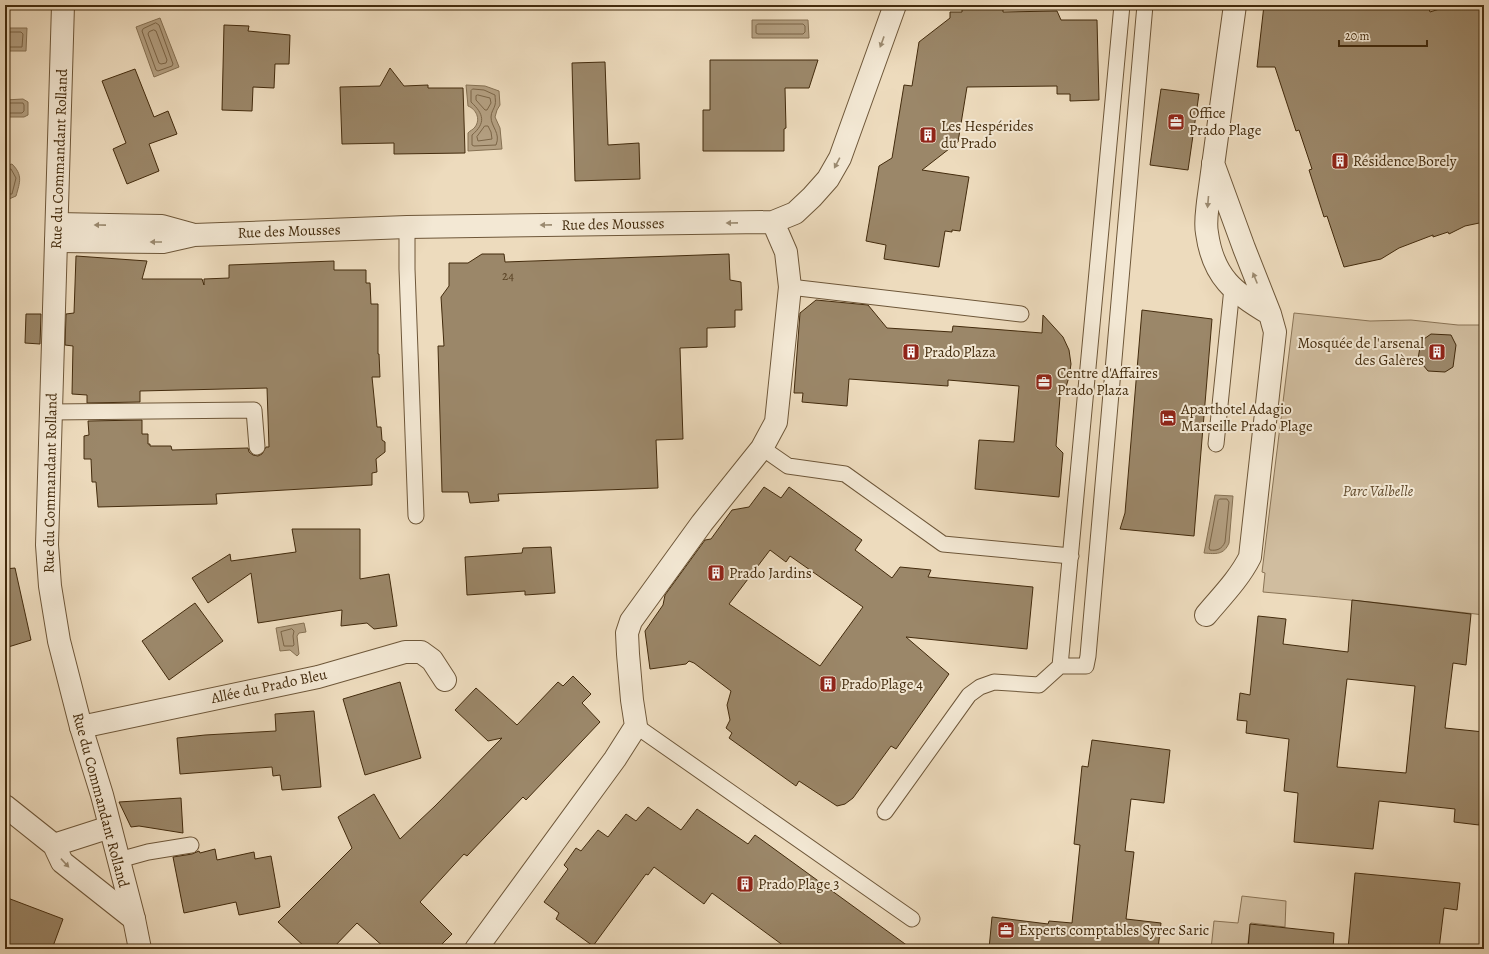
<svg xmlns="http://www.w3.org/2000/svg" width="1489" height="954" viewBox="0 0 1489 954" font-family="Alegreya,serif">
<rect width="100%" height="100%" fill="#eddbbd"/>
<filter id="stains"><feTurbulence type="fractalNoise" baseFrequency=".005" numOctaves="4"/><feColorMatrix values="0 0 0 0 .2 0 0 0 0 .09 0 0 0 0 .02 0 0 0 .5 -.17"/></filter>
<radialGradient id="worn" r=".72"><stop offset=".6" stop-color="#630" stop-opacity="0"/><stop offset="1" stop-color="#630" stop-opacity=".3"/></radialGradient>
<path fill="#d0bd9f" stroke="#8a7456" d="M1294,313L1370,321L1411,320L1458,325H1484V615C1410,606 1337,598 1263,592L1265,573L1262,572Z
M1242,896L1286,901L1285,927L1251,923L1247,949H1211L1214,921L1238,923Z"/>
<path fill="#b39f81" stroke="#867153" d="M160,18L179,67L154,77L136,27Z
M752,20H808L809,38H752Z
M5,28H27L26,51H5Z
M466,85L485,86L499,91L500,105L497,110L495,117L500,128L502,149L468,151V133C469,131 473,130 475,127C481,119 476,109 468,106Z
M23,99L28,102V115L24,117H5V100Z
M12,164C23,175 20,182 16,196L9,199L5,197V166Z
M5,295H6L7,358L5,357Z
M1215,495L1233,496L1229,543C1224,555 1216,554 1204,553Z
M304,623L306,632L299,633L297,636L299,654L297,656L290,650L280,651L276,628Z"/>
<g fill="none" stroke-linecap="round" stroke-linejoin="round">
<path stroke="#7b6547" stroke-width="1" d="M156,23L159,25L173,64L172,66L158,71L156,70L142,31L143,29Z
M758,24H803L805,26V32L803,34H758L756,33V26Z
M154,30L156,31L167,60L166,63L161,64L159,63L148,34L149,32Z
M5,32H21L23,34L22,47H5
M473,89L484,90L495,95C495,98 496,102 495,105C494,109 491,112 491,117C491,127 501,133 496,145L474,146L472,145V135C486,123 484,114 471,102V91Z
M478,95L490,98L491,103L487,110H485L476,100V96Z
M5,103H23L24,105V111L22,113H5
M485,126H488L491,132L492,139L478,141L477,137Z
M5,169H11L16,178L12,194H5
M1220,499H1227L1229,502L1225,542C1222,549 1217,551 1210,550L1209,548L1218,501Z
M292,629L294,631L293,636L294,645L293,646H284L281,632Z"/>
</g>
<path fill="#9b8769" stroke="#432b0d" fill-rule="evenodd" d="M962,5H1003V12L1057,11L1061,20H1097L1099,100L1070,101V94H1057V86L967,87L958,142L922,170L969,177L960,231L952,230V232L945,231L939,267L884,259L886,245L866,241L879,166L892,158L904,85L912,86L919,42L950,18V12H962Z
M1264,5H1428L1430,12L1452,5H1484V222L1465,226L1449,234L1448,232L1433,237V235L1399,248L1381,259L1344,267L1327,216L1324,217L1309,170L1312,169L1299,130L1296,131L1275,67H1257Z
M224,25L249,26L248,31L290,35L289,64H275L274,88L253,87L252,111L222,110Z
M710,60H818L809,88H785L786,128L784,129V151H703V110H710Z
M605,62L608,145L639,143L640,179L575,181L572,63Z
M390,68L404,86L428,85V88H463L465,153L394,154V143L342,144L340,87L380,86Z
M135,69L154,117L168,111L177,134L149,144L159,171L127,184L113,149L126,143L102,81Z
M1161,89L1199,94L1188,170L1150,165Z
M482,254H504L505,262L729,254L730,280L741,282L742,310H735V327L707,328V347L680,348L683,439L656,440L658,488L498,494L499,501L470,503L468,492H442L438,346H444L441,297L449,286V263H468Z
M76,256L147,261L142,279H202L204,285V279L229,278V265L334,261V270H366V283H370L371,304H378V354H379L380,377H372L377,427H381L382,440L385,442V452L376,459L377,472L372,473V485L216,494L217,504L98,507L96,482H92L91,459H84V436L89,435L88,421L142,420V434H148V444H150V446H171L172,450L248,448L249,452L253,455L258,456L262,454L266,447H269L267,388L140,391V402L87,403V395L72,394L73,346L65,345L66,314L74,313Z
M816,300L868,305L887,328L952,332L953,326L1042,333L1043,315L1063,337L1069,350L1071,364L1069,377L1065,390L1060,397L1056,446L1063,453L1059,497L975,489L979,440L1014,442L1019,386L948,380V386L849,379L847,406L802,402L803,393H794L800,313Z
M1142,310L1212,319L1194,536L1120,529L1125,513Z
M26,314H41L40,344L25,343Z
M1431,334L1451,335L1456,345L1453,367L1445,372L1428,371L1418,359L1421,341Z
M764,487L781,498L789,487L862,540L855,550L892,578L900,567L931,570L928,577L1033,587L1027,649L906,637L949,674L896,749L891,746L853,798L845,804L837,806L799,781L796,786L729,738L732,733L726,728L730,720L727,705L731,691L694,663L689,661L686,664L650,669L645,631L663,605L665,595L705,540L711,539L732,510L749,507ZM770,550L786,562L790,556L863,607L820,666L729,604Z
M292,529H360V579L389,574L397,626L374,629L367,623L341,626L342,610L258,623L251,573L208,603L192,578L230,554L231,561L296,552Z
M551,547L555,593L525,595V591L467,595L465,557L522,553L523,548Z
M15,568L31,640L5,648V569Z
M1352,600L1471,614L1466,665L1453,663L1445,728L1484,732V812H1481L1479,825L1454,822L1455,809L1379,801L1373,849L1294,842L1298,793L1284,791L1289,739L1246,733L1247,721L1237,720L1240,693L1250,695L1258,616L1286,619L1283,644L1348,652ZM1347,679L1415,686L1406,773L1337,767Z
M195,603L223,641L169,680L142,641Z
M573,676L591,694L582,703L600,722L526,800L523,797L467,856L464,854L420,902L452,934L437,949H386L357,923L332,949H307L278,922L352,848L338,817L374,794L400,839L435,806L502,738L488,741L455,710L476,688L517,725L558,682L563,686Z
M400,682L421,758L365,775L343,699Z
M314,711L321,787L282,790L280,775L273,776L272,767L180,774L177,738L205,735L276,731L275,714Z
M1092,740L1170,750L1164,803L1131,799L1125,851L1134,852L1126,919L1161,923L1158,949H989L992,917L1048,924L1049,921L1072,923L1080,845L1074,844L1082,766L1088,767Z
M181,798L183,833L139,826L131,827L119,802Z
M648,807L681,830L697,809L748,844L755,835L912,949H788L712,893L704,904L654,867L648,875L646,874L593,946L556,919L559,913L544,902L568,869L564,865L576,848L581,851L598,830L608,837L626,814L636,821Z
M215,849L217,860L254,852L255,859L271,856L280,907L239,915L236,902L184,913L173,857L192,854L199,851L200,853Z
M1355,873L1460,883L1457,910L1444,908L1439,949H1348Z
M5,897L63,919L52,949H5Z
M1250,924L1334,933L1333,949H1248Z"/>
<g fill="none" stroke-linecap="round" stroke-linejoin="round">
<g stroke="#6e5739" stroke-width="17">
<path id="service" d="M407,227V269L416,516
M790,287L1021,314
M51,412L254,410L257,447
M1216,444L1232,288
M762,448L788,466L845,474L943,544L1071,556
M1060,666H1086L1088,656L1145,5
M636,726L912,919
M885,812L969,695L980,687L994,682L1039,685L1060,666L1122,5
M119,860L148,852L191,845"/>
</g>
<g stroke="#6e5739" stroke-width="24">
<path id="minor" d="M1235,5L1208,202C1207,212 1205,223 1207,233C1213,277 1234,293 1270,314
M57,224L162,226L191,234
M56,241L163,242L194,235L407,227L773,222L795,213L812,197L828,179L840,158L895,5
M1206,615C1221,597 1239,579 1250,557L1275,332L1270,314L1244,248L1213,163
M81,727L318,677L405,652H421L432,660L445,680
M5,806L54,845L62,862L134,919
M54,845L110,827
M476,949L615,759L636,726L632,700L628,654L627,633L631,621L702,523L762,448L776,422L790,287L786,252L773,222"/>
</g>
<g stroke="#6e5739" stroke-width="24">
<path id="tertiary" d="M63,5L47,545L50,586L59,641L81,727L102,795L134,919L140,949"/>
</g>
<use href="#service" stroke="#f3e8d4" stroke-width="15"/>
<use href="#minor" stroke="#f3e8d4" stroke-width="22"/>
<use href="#tertiary" stroke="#f3e8d4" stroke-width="22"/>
</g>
<defs><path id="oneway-solid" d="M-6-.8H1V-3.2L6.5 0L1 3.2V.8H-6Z"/></defs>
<g fill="#9b8a70">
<use href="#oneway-solid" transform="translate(882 42) rotate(110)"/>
<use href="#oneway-solid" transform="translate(837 163) rotate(118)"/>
<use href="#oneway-solid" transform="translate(1208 202) rotate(95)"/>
<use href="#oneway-solid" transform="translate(732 223) rotate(179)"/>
<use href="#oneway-solid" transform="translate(100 225) rotate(-179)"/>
<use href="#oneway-solid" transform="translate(546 225) rotate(179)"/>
<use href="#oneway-solid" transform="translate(156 242) rotate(180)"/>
<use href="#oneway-solid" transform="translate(1255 278) rotate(-112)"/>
<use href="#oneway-solid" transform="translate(65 863) rotate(47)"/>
</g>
<defs>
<g id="office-square" transform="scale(0.9)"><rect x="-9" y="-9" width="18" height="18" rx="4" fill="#8f2418" stroke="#f3e8d4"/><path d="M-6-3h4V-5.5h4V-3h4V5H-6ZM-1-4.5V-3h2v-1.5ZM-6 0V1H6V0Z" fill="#fff"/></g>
<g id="building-square" transform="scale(0.9)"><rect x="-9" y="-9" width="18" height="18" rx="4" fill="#8f2418" stroke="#f3e8d4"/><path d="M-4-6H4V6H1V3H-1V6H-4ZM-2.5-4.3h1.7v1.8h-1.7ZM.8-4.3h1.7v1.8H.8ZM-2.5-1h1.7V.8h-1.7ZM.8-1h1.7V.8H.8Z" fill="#fff"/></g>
<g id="hotel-square" transform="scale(0.9)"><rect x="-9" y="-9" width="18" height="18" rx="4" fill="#8f2418" stroke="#f3e8d4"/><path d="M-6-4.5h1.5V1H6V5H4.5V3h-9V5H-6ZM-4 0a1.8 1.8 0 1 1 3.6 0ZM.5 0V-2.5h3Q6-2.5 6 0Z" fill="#fff"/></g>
</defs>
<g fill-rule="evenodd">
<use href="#office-square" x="1176" y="122"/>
<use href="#building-square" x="928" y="135"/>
<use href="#building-square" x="1340" y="161"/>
<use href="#building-square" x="911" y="352"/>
<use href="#building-square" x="1437" y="352"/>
<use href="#office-square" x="1044" y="382"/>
<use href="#hotel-square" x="1168" y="418"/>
<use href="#building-square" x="716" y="573"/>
<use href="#building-square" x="828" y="684"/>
<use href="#building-square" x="745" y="884"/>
<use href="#office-square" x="1006" y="930"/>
</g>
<g text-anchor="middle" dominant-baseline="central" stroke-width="4" stroke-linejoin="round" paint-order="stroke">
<g font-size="13" fill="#594224">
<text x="508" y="275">24</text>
</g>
<g font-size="15" fill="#432b0d" stroke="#f3e8d4" text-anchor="start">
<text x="1189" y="113">Office<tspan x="1189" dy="17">Prado Plage</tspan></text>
<text x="941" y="126">Les Hespérides<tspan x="941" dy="17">du Prado</tspan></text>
<text x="1353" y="161">Résidence Borely</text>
<text x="1424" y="343" text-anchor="end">Mosquée de l'arsenal<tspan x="1424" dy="17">des Galères</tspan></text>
<text x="924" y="352">Prado Plaza</text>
<text x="1057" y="373">Centre d'Affaires<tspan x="1057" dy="17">Prado Plaza</tspan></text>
<text x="1181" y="409">Aparthotel Adagio<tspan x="1181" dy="17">Marseille Prado Plage</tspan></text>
<text x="729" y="573">Prado Jardins</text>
<text x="841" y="684">Prado Plage 4</text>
<text x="758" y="884">Prado Plage 3</text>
<text x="1019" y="930">Experts comptables Syrec Saric</text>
</g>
<g font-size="15" fill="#432b0d" stroke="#f3e8d4">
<text transform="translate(59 159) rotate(-88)">Rue du Commandant Rolland</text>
<text transform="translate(613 224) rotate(-1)">Rue des Mousses</text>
<text transform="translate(289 231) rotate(-2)">Rue des Mousses</text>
<text transform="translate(50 483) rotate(-89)">Rue du Commandant Rolland</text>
<text transform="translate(269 686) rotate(-12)">Allée du Prado Bleu</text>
<text transform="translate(101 800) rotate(75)">Rue du Commandant Rolland</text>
</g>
<g font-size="15" font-style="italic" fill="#5f482a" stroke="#f3e8d4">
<text x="1378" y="491">Parc Valbelle</text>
</g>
</g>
<rect width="1489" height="954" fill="none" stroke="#eddbbd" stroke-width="20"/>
<rect x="6" y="6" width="1477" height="942" fill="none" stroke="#432b0d" stroke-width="2"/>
<rect x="10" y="10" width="1469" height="934" fill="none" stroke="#432b0d"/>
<path d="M1339 40v6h88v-6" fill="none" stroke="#432b0d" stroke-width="2"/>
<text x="1345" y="40" font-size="12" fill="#432b0d" stroke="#f3e8d4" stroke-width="3" paint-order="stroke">20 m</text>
<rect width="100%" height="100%" filter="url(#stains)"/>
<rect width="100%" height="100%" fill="url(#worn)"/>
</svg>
